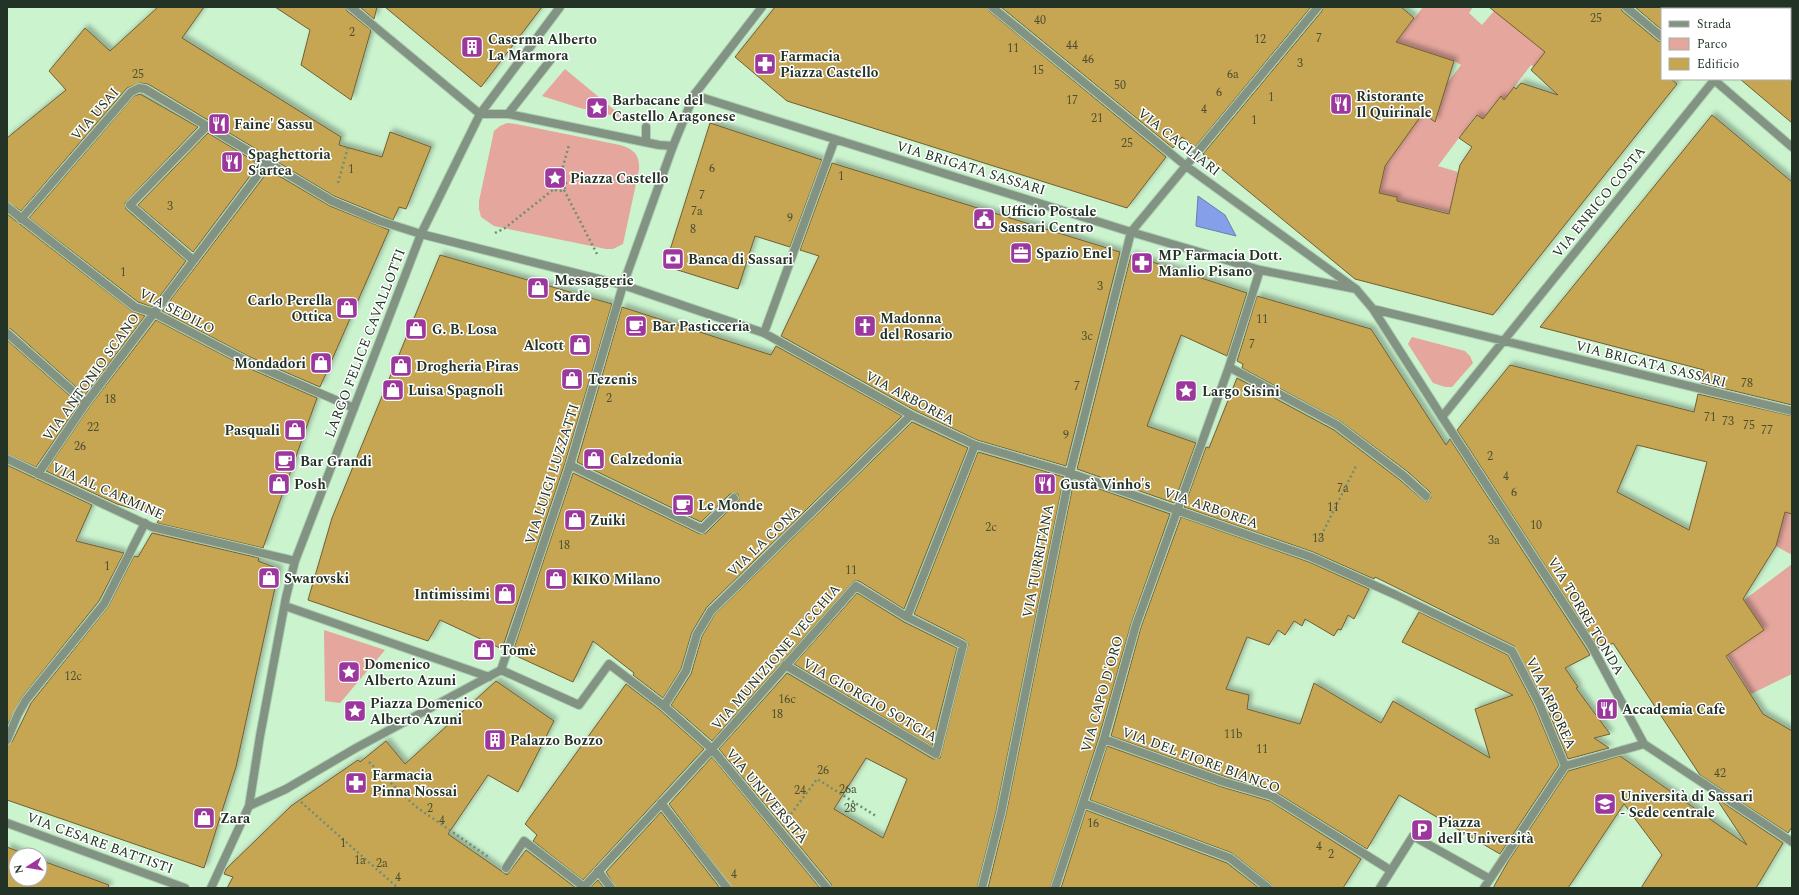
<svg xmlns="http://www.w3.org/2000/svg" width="1799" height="895" viewBox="0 0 1799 895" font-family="Spectral,serif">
<defs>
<filter id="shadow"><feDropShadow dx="3.5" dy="-3.5" stdDeviation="2" flood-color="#0004"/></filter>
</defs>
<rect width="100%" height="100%" fill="#caf3ce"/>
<path fill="#e4a69d" d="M1423,7H1473L1469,13L1482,25L1494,11L1555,49L1539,70L1531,65L1504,100L1501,96L1483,119L1476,115L1438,166L1458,172L1449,213L1397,201V197L1379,193L1388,155L1425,112L1461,65L1454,61L1396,42Z
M565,69L624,118L580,108L542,96Z
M507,123L516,124L620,145C634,149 640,155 639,170L623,244L613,249H606L494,226L481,217L479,209V201L494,131L500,126Z
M1412,337L1465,351L1470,356L1473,363L1452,387H1445L1433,383L1408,344Z
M1785,512L1792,514V555L1776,546Z
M1792,564V674L1751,694L1727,655L1764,630L1744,600Z
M324,630L385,650L340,703L325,701Z"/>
<path fill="#85a0e8" stroke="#687fae" d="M1198,196L1225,215L1236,236L1196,226Z"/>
<path fill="#c7a653" stroke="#715f33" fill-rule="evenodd" filter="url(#shadow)" d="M158,7H204L182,38L341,137L339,145L382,157L390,132L431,147L406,209L399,207L393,220L334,196L148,84L140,83L127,88L21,211L7,202V138L66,90L49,71L85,28L110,51Z
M275,7H346L347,11L371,30L351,100L301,65L310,30Z
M360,7H377L374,19Z
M385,7H542L481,87Z
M775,7H987L989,11L1166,157L1127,208L787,101L735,57Z
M1001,7H1311L1195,147L1182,137L1173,148Z
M1323,7H1401L1414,18L1396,42L1454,61L1435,122L1423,113L1385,166L1379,193L1397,197V201L1449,214L1460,165L1472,147L1459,138L1477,115L1483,119L1501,96L1504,100L1514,87L1516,89L1521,83L1558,95L1531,70L1545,52L1489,7H1621L1622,11L1658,41L1662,42V79H1671L1677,84L1493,315L1355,279L1203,154L1322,11Z
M1635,7H1662V30Z
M1740,79H1792V123Z
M140,94L198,127L125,203L126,209L186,261L152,307L138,302L29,218L134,96Z
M1712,115L1792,182V405L1701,383L1704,370L1540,327Z
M710,123L822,160L790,247L755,236L738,289L665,266Z
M208,133L259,164L193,252L138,205Z
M832,163L1120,252L1066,466L977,440L914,410L781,336L819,256L800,250Z
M269,170L330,206L389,230L320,387L250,357L162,311Z
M7,214L132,311L145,316L85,395L11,329L7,328Z
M440,255L612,304L565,463L502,649L440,620L428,641L308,600L332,518Z
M1131,255L1247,293L1227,356L1181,335L1147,426L1196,443L1174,503L1077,469Z
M1257,296L1371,329L1446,445L1450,439L1586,648L1590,655L1565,668L1578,687L1576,688L1610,734L1594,738L1609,748L1568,759L1544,701L1514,646L1375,577L1374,579L1313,552L1184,507L1206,447L1209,448L1237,378L1334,430L1400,480L1423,500L1427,501L1431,498L1430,492L1408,472L1340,421L1242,368L1243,364L1237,361Z
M622,307L771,355L776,346L902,416L707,607L692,632L681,669L663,698L633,675L634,673L593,641L573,682L512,654L573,473L700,534L706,533L739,500L738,494H730L701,522L577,462Z
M156,320L246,367L317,398L263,548L157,523L160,517L117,504L46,471L90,406Z
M7,340L79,404L36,467L7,454Z
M1510,365L1694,412L1698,394L1792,416V514L1785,512L1776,546L1743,599L1764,630L1726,656L1763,714L1792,731V827L1788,833L1700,775L1613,643L1600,650L1457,430ZM1637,445L1707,462L1689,530L1617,492Z
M912,422L968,448L904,609L859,581H854L712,741L671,705L691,674L702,636L715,614Z
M978,452L1064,477L996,812L977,888H832L831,884L719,749L787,673L933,759L940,758L968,644L965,640L914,614ZM866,758L907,779L883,838L834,809Z
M7,465L92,505L76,541L124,553L99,601L22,697L7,726Z
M1074,480L1170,514L1131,624L1099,737L1050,888H988L1006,814Z
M1181,517L1309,562L1369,589L1354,619L1348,615L1341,630L1338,629L1334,636L1305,619L1302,626L1294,621L1285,635L1278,630L1269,645L1247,637L1226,689L1249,695L1247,709L1300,724L1314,683L1381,723L1393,701L1490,758L1475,709L1513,695L1402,642L1419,612L1508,655L1534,705L1559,765L1500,854L1399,795L1367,849L1274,791L1226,777L1111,736L1141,627Z
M152,533L259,558L258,561L279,569L236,767L204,868L7,800V745L12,742L31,703L108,607L134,556L138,557Z
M857,593L904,622L957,648L932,746L794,664Z
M496,681L554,721L518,792L488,775L448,834L507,875L526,850L576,888H227L233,877L224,874L226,869L291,806L358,760L360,762L386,741L405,764Z
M626,684L660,710L704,749L583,880L533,841L537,835L525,824Z
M1107,746L1222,787L1270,801L1361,859L1343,888H1273L1271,884L1232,853L1090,800Z
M1620,756L1747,845L1716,798L1783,843L1756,888H1641L1662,855L1624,804L1568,888H1493L1509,860L1568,771Z
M712,757L820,888H732L669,804Z
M1086,810L1227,863L1259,888H1061Z
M661,812L720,888H616L606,872Z
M7,847L27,855H16V879H40V860L109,885L108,888H7Z
M598,880L604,888H590Z"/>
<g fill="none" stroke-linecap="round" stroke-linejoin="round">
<g stroke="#acd0b0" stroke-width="10">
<path id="service" d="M570,465L702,529L734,498"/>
</g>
<g stroke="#acd0b0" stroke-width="10">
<path id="pedestrian" d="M694,95L762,7
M480,114H508L659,145L673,146
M508,114L552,58
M646,127V142
M267,163L154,313L248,362L354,408
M21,219L131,92L139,88L145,89L332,201L380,221L421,234
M193,260L130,205L207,126
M1442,417L1591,645L1644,744L1792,842
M975,445L1070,473
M285,606L489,677
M501,670L570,465L623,285L764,333
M664,706L686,671L697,634L711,611
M7,740L18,714L26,700L104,604L145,523
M1623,750L1644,744"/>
</g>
<g stroke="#acd0b0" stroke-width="10">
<path id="minor" d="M351,7L480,114
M992,7L1186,166L1356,289L1373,309L1792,411
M1626,7L1662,37
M1771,9L1772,7
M1713,79L1792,147
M835,139L764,333L911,415L975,445L907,617
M7,207L135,307L154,313L86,403L38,474
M421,234L623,285L673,146L694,95L1131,232L1260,270L1356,289
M1373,309L1442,417L1715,79
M7,333L86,403
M1229,367L1337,425L1404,476L1426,496
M7,459L152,527L295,561
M1070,473L1311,557L1396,595L1512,651L1539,703L1565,766
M711,611L911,415
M1104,739L1224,782L1272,796L1390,870
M661,803L727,888
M1083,803L1230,858L1268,888
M249,806L286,789L356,748L501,670L579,705L609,664L664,706L712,749L827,888
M7,823L185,888
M506,868L524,841L584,887
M598,871L611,888
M211,888L249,806L260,736L286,597L295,561L421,234L480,114L560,7
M583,888L712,749L856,586L907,617L963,645L936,754L785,665
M982,888L1001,813L1070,473L1131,232L1318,7
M1055,888L1104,739L1136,625L1229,367L1260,270
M1380,888L1413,836L1490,879
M1484,888L1565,766L1623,750"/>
</g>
<path stroke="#718d74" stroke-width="2.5" stroke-dasharray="2 3" stroke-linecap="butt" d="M552 184a7 7 0 1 1 14 0a7 7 0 1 1-14 0Z
M560,177L569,145
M338,183L348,147
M564,190L597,254
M495,233L505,228L554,189
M1319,540L1357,464
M369,762L415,806L490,858
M301,802L398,888
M791,814L817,779L876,816"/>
<use href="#service" stroke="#829384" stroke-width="8"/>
<use href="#pedestrian" stroke="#829384" stroke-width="8"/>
<use href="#minor" stroke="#829384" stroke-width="8"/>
</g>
<defs>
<g id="building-square" transform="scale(1.15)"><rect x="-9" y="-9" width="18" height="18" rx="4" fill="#9c379d" stroke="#fff"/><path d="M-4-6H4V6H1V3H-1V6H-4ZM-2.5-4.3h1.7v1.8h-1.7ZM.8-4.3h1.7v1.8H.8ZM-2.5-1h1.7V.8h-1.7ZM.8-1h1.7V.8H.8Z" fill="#fff"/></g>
<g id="pharmacy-square" transform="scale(1.15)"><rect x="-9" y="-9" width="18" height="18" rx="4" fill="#9c379d" stroke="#fff"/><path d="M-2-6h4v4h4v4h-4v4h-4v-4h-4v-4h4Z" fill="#fff"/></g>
<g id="restaurant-square" transform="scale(1.15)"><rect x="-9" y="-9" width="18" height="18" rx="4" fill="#9c379d" stroke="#fff"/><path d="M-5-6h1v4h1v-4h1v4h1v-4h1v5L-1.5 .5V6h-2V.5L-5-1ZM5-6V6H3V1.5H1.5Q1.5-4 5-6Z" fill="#fff"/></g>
<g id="sight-square" transform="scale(1.15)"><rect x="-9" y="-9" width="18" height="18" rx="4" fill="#9c379d" stroke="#fff"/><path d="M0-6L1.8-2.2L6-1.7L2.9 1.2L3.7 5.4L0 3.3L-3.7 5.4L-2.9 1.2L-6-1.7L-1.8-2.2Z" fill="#fff"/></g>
<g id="civic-square" transform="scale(1.15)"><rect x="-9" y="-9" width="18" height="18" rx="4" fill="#9c379d" stroke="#fff"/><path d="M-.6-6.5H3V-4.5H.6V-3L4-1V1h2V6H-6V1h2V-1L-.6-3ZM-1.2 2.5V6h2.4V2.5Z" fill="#fff"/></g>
<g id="office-square" transform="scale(1.15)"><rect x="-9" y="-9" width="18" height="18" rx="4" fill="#9c379d" stroke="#fff"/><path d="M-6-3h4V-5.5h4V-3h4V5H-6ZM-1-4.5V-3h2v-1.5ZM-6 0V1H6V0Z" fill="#fff"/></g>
<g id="bank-square" transform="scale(1.15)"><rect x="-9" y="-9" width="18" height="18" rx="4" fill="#9c379d" stroke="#fff"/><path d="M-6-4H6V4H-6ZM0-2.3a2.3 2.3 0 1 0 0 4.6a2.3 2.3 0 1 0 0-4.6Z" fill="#fff"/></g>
<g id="shop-square" transform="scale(1.15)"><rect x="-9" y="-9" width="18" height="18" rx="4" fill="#9c379d" stroke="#fff"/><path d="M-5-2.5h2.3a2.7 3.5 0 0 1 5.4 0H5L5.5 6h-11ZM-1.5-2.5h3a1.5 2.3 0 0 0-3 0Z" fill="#fff"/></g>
<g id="cafe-square" transform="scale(1.15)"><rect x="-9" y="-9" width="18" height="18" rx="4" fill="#9c379d" stroke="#fff"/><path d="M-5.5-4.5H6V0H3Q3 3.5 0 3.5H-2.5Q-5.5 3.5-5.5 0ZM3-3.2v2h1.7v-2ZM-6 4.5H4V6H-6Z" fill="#fff"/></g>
<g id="church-square" transform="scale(1.15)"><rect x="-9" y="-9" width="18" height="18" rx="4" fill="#9c379d" stroke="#fff"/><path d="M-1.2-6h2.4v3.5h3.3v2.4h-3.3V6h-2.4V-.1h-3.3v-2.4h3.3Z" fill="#fff"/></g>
<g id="university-square" transform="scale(1.15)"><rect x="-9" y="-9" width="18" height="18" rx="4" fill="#9c379d" stroke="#fff"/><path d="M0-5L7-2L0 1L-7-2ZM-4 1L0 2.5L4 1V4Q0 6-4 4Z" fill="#fff"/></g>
<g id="parking-square" transform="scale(1.15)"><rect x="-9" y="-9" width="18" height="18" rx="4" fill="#9c379d" stroke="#fff"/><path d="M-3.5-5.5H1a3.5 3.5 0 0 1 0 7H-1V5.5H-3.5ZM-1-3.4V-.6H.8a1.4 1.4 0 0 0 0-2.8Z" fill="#fff"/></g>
</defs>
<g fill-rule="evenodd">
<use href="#building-square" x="472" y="47"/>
<use href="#pharmacy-square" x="765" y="64"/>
<use href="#restaurant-square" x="1341" y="104"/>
<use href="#sight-square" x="597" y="108"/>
<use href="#restaurant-square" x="219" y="124"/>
<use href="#restaurant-square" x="232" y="162"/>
<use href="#sight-square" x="555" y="178"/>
<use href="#civic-square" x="984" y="219"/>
<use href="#office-square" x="1021" y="253"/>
<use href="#bank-square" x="673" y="259"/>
<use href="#pharmacy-square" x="1142" y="263"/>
<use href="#shop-square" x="538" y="288"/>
<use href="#shop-square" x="347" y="308"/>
<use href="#cafe-square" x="636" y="326"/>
<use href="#church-square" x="865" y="326"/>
<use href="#shop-square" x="416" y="329"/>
<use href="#shop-square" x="580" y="345"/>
<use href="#shop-square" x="321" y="363"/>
<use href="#shop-square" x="401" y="366"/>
<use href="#shop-square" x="572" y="379"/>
<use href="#shop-square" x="393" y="390"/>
<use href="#sight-square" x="1186" y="391"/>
<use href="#shop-square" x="295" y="430"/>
<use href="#shop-square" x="594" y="459"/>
<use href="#cafe-square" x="285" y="461"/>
<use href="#shop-square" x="279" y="484"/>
<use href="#restaurant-square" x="1045" y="484"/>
<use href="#cafe-square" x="683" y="505"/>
<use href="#shop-square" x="575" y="520"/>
<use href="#shop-square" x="269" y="578"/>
<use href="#shop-square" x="556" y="579"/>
<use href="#shop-square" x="505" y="594"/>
<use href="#shop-square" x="484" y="650"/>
<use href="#sight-square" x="349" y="672"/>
<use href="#restaurant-square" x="1607" y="709"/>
<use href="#sight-square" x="355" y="711"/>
<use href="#building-square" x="495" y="740"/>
<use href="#pharmacy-square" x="356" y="783"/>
<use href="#university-square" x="1605" y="804"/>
<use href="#shop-square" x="204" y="818"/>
<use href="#parking-square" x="1422" y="830"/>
</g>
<g text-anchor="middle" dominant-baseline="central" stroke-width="3" stroke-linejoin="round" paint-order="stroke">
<g font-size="12" fill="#4c5030">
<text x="1596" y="18">25</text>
<text x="1040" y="20">40</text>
<text x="352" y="32">2</text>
<text x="1319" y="38">7</text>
<text x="1260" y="39">12</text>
<text x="1072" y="45">44</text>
<text x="1013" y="48">11</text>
<text x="1088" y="59">46</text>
<text x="1300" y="63">3</text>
<text x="1038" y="70">15</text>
<text x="138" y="74">25</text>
<text x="1233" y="74">6a</text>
<text x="1120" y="85">50</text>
<text x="1219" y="92">6</text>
<text x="1271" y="97">1</text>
<text x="1072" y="100">17</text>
<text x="1204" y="109">4</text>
<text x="1097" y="118">21</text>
<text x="1254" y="120">1</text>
<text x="1127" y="143">25</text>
<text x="712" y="168">6</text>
<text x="351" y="169">1</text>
<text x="841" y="176">1</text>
<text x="702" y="195">7</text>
<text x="170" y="206">3</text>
<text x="697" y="211">7a</text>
<text x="790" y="218">9</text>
<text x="693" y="229">8</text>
<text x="123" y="272">1</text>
<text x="1100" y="286">3</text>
<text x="1262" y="319">11</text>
<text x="1087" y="336">3c</text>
<text x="1252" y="344">7</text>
<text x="1747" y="383">78</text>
<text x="1077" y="386">7</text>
<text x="609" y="398">2</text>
<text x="110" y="399">18</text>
<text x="1710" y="417">71</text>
<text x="1728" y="421">73</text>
<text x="1749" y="425">75</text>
<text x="93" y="427">22</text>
<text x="1767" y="430">77</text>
<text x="1066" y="435">9</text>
<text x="80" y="446">26</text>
<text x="1490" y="456">2</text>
<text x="1506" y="476">4</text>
<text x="1343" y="488">7a</text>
<text x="1514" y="492">6</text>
<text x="1333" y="507">11</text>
<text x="1536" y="525">10</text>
<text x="991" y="527">2c</text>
<text x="1318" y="538">13</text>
<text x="1494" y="540">3a</text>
<text x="564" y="545">18</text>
<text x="107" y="566">1</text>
<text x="851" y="570">11</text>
<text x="73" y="676">12c</text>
<text x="787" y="699">16c</text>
<text x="777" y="714">18</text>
<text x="1233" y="734">11b</text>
<text x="1262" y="749">11</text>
<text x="823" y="770">26</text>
<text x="1720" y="773">42</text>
<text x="848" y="789">26a</text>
<text x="800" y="790">24</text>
<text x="430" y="808">2</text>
<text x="850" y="808">28</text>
<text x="442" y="820">4</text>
<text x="1093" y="823">16</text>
<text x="343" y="843">1</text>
<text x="1319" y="846">4</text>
<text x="1331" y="854">2</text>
<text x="360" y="860">1a</text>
<text x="382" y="863">2a</text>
<text x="734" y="874">4</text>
<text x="398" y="877">4</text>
</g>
<g font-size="14" font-weight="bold" fill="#233325" stroke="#fff" text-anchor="start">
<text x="488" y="39">Caserma Alberto<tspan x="488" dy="16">La Marmora</tspan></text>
<text x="780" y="56">Farmacia<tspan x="780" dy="16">Piazza Castello</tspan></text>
<text x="1356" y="96">Ristorante<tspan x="1356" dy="16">Il Quirinale</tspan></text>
<text x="612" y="100">Barbacane del<tspan x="612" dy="16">Castello Aragonese</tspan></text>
<text x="234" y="124">Faine' Sassu</text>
<text x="248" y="154">Spaghettoria<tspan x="248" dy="16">S‘artea</tspan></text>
<text x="570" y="178">Piazza Castello</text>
<text x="1000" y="211">Ufficio Postale<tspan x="1000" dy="16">Sassari Centro</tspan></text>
<text x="1036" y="253">Spazio Enel</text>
<text x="1158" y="255">MP Farmacia Dott.<tspan x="1158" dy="16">Manlio Pisano</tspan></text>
<text x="688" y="259">Banca di Sassari</text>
<text x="554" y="280">Messaggerie<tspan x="554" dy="16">Sarde</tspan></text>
<text x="332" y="300" text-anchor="end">Carlo Perella<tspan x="332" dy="16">Ottica</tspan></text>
<text x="880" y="318">Madonna<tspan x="880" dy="16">del Rosario</tspan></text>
<text x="652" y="326">Bar Pasticceria</text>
<text x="432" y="329">G. B. Losa</text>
<text x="564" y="345" text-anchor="end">Alcott</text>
<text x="306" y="363" text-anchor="end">Mondadori</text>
<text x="416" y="366">Drogheria Piras</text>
<text x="588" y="379">Tezenis</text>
<text x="408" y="390">Luisa Spagnoli</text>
<text x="1202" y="391">Largo Sisini</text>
<text x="280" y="430" text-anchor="end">Pasquali</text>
<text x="610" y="459">Calzedonia</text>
<text x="300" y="461">Bar Grandi</text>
<text x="294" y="484">Posh</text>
<text x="1060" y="484">Gustà Vinho's</text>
<text x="698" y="505">Le Monde</text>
<text x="590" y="520">Zuiki</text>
<text x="284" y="578">Swarovski</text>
<text x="572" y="579">KIKO Milano</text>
<text x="490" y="594" text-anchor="end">Intimissimi</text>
<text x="500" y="650">Tomè</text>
<text x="364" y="664">Domenico<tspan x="364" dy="16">Alberto Azuni</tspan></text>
<text x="370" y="703">Piazza Domenico<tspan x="370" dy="16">Alberto Azuni</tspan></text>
<text x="1622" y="709">Accademia Cafè</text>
<text x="510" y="740">Palazzo Bozzo</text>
<text x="372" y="775">Farmacia<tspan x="372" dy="16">Pinna Nossai</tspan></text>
<text x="1620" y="796">Università di Sassari<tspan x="1620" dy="16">- Sede centrale</tspan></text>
<text x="220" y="818">Zara</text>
<text x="1438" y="822">Piazza<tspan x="1438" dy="16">dell'Università</tspan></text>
</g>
<g font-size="14" fill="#233325" stroke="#fff">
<text transform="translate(95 114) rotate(-49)">VIA USAI</text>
<text transform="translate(1179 142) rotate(38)">VIA CAGLIARI</text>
<text transform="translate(971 168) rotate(17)">VIA BRIGATA SASSARI</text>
<text transform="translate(1599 202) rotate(-51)">VIA ENRICO COSTA</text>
<text transform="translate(177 311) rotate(27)">VIA SEDILO</text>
<text transform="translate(365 343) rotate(-69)">LARGO FELICE CAVALLOTTI</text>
<text transform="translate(1651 364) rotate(14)">VIA BRIGATA SASSARI</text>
<text transform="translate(91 377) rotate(-54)">VIA ANTONIO SCANO</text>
<text transform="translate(910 398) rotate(28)">VIA ARBOREA</text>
<text transform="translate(552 474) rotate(-72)">VIA LUIGI LUZZATTI</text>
<text transform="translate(108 491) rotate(24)">VIA AL CARMINE</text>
<text transform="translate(1211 508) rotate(19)">VIA ARBOREA</text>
<text transform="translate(764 541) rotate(-44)">VIA LA CONA</text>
<text transform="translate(1038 561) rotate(-79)">VIA TURRITANA</text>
<text transform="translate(1586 616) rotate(59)">VIA TORRE TONDA</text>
<text transform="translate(776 657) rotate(-49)">VIA MUNIZIONE VECCHIA</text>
<text transform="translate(1102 694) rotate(-74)">VIA CAPO D'ORO</text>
<text transform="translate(870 700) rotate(30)">VIA GIORGIO SOTGIA</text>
<text transform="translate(1551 703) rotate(65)">VIA ARBOREA</text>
<text transform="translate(1201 760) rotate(20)">VIA DEL FIORE BIANCO</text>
<text transform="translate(767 796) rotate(50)">VIA UNIVERSITÀ</text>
<text transform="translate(100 843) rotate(20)">VIA CESARE BATTISTI</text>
</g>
</g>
<rect width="1799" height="895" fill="none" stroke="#233325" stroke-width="16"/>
<rect x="1661" y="8" width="130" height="72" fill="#ffffff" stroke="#a7ada8"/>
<rect x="1669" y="21" width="20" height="6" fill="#829384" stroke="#a7ada8"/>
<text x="1697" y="28" font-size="12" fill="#233325">Strada</text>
<rect x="1669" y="38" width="20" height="12" fill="#e4a69d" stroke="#a7ada8"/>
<text x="1697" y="48" font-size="12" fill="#233325">Parco</text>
<rect x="1669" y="58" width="20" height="12" fill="#c7a653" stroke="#a7ada8"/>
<text x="1697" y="68" font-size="12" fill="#233325">Edificio</text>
<g transform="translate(28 867) rotate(258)"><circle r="19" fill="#ffffff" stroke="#a7ada8"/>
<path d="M0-3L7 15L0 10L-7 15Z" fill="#9c379d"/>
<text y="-6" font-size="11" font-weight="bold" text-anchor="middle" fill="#233325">N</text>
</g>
</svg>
